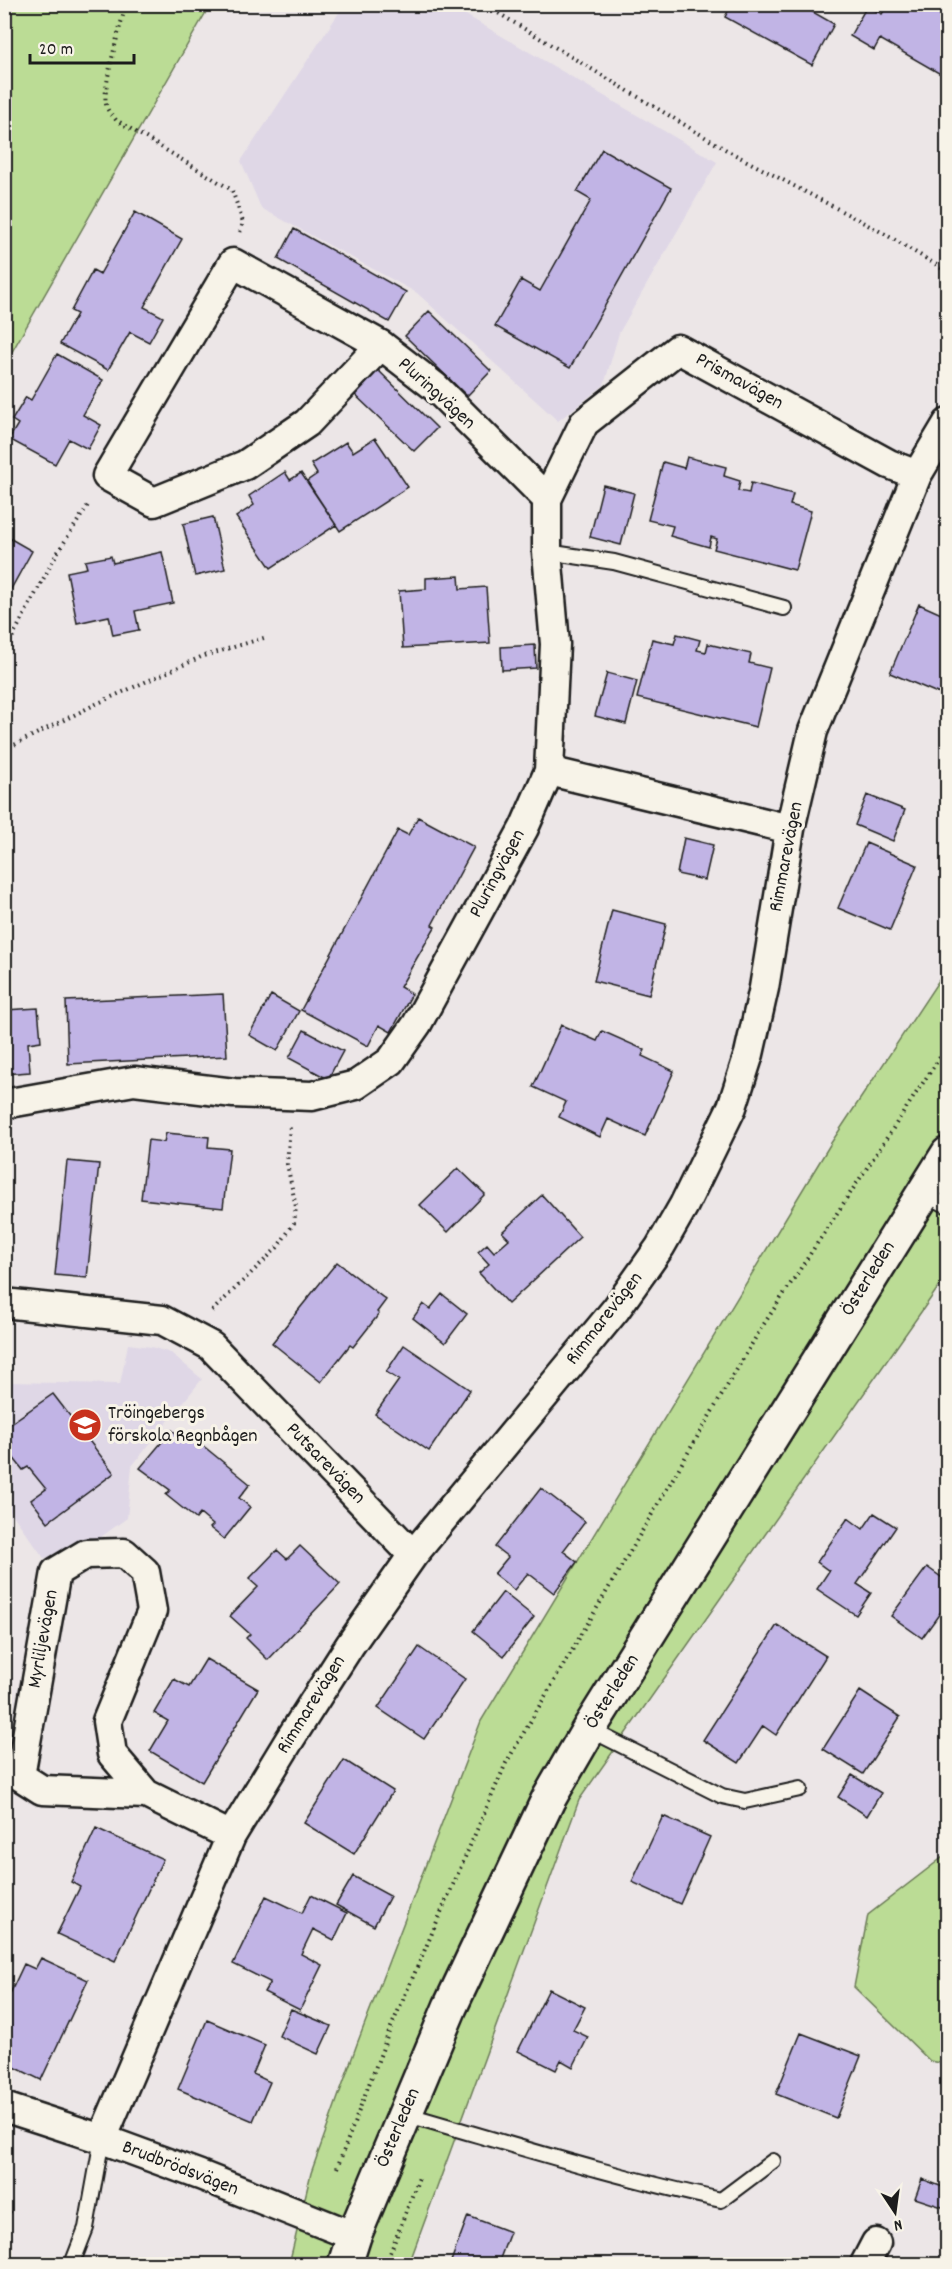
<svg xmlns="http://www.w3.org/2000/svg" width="952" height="2269" viewBox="0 0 952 2269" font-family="Dekko,sans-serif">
<rect width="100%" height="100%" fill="#ece6e7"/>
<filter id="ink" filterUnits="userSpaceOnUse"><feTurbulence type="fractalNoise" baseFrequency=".0167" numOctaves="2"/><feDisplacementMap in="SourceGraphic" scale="12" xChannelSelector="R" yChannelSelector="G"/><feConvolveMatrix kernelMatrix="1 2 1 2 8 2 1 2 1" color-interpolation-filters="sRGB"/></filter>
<g filter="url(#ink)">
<path fill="#dfd7e6" d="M447,4L717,162L619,333L604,385L558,421L417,293L261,208L241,161L344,5Z
M128,1344L151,1347L171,1353L202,1379L132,1466L127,1518L83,1550L44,1558L5,1504L4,1382L120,1384Z"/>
<path fill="#bbdc95" stroke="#6c7c58" stroke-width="1.5" d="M5,4L210,5L5,364L4,5Z
M947,968V1275L579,1800L409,2264H289L311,2173L357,2044L481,1721L831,1143Z
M947,1854V2064L930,2061L854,1987L868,1915Z"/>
<path fill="#c1b4e5" stroke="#1c1c1c" stroke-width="1.5" d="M732,4H799L834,24L812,65L725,17Z
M888,4H926L948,17V69L944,76L880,39L874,50L850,36L867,6L882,14Z
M602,149L671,188L570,368L495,326L521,280L540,291L591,200L577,192Z
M135,212L182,239L144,307L163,317L149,342L130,332L108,370L60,344L77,314L71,311L93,270L100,274Z
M294,229L406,292L389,322L278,259Z
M429,311L491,371L467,396L405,336Z
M57,354L103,380L83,415L101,425L88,449L69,439L55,464L9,439L18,424L12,420L26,397L31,400Z
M375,367L437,428L414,451L352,392Z
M375,438L408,487L340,531L307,481L317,474L311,464L346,442L353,452Z
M687,457L726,467L724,476L740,481L738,491L749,493L751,483L793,494L790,505L811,511L795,570L714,549L717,539L711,537L709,547L670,536L673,526L648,520L663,462L684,468Z
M285,472L290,480L301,473L336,525L271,568L236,517L254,505L249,496Z
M603,485L634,493L621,545L590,537Z
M213,517L225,569L195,576L183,524Z
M4,535L32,551L6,598L4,597Z
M162,552L173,603L135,611L139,630L113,635L109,616L77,623L67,572L87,568L85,561L111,556L113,563Z
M459,576L460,589L486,587L490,643L403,648L399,591L426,589V578Z
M919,604L948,617V682L942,695L890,673Z
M677,634L700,640L697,650L706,652L708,644L751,654L749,663L770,668L756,727L637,698L652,639L674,644Z
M535,645L536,668L502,670L501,647Z
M607,673L637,681L626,724L595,716Z
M867,795L905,810L893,841L855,825Z
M418,817L474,847L432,925L435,927L400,987L412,994L391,1032L379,1025L368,1046L301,1010L398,830L408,835Z
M684,838L713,845L705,880L677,874Z
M866,843L917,865L890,930L838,908Z
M612,910L666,924L649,995L594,981Z
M223,994L227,1056L68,1064L66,1001Z
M271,995L299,1011L277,1051L249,1035Z
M38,1008L41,1041L28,1043L30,1072L4,1074V1040H8L5,1010Z
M561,1025L597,1041L602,1031L645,1050L642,1056L674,1071L645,1136L608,1119L600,1137L559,1117L566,1102L533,1087Z
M304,1030L343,1051L328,1079L289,1058Z
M166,1133L209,1137L208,1147L230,1149L223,1208L141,1199L148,1140L164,1142Z
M67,1161L99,1164L87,1278L55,1275Z
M458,1168L485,1194L448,1232L420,1205Z
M542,1195L580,1237L508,1304L479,1273L489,1264L478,1252L487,1244L494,1252L509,1239L502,1232Z
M337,1262L386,1300L377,1312L379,1314L353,1347L350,1345L321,1382L272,1343Z
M442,1294L467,1314L445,1343L413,1318L423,1304L430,1309Z
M404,1345L470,1390L429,1451L375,1414L399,1380L386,1372Z
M53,1394L114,1473L48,1522L31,1500L46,1489L28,1467L23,1470L8,1451L13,1444L4,1432V1428Z
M172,1430L186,1442L191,1436L250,1484L239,1498L250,1507L224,1539L210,1528L213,1525L200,1514L196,1519L166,1495L170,1490L140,1468Z
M541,1488L585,1522L563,1551L577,1562L554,1593L528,1573L514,1590L494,1574L508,1557L495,1547Z
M874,1513L896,1527L857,1584L871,1593L856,1615L817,1589L829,1571L817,1562L848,1518L863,1529Z
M300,1546L340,1584L268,1660L246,1638L250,1634L230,1616L258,1587L249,1579L277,1550L287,1559Z
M927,1567L948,1582V1602L922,1638L891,1616Z
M503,1592L534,1617L504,1656L473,1631Z
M777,1625L826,1656L776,1735L763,1726L739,1763L703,1740Z
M419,1647L465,1679L424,1739L378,1708Z
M206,1659L258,1689L202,1782L150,1751L168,1721L154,1713L174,1679L189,1687Z
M860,1691L900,1717L863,1774L823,1749Z
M344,1760L393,1791L354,1854L304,1823Z
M852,1775L881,1793L867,1816L838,1797Z
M663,1816L710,1837L680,1904L632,1882Z
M96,1828L163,1859L115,1961L57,1934L80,1887L71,1882Z
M353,1876L390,1896L374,1926L336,1905Z
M311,1895L347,1913L334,1940L313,1929L301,1954L322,1965L300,2010L264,1992L270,1982L233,1964L266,1896L302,1913Z
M41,1958L88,1980L41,2080L4,2062V1999L7,2000L24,1964L35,1969Z
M549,1989L585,2007L573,2030L588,2037L573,2067L561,2060L556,2070L518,2051Z
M291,2009L331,2026L318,2054L279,2036Z
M207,2020L265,2045L253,2074L270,2082L253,2121L178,2089Z
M801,2033L861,2056L836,2118L776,2094Z
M922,2179L948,2189V2209L915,2198Z
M4,2208L11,2212L4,2223Z
M468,2216L510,2232L498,2264H450Z"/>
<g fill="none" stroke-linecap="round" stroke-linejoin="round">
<g stroke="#1c1c1c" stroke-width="18">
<path id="service" d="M547,552L614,562L784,608
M923,1193L948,1206
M589,1729L722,1796L745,1801L800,1789
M405,2114C510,2144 614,2177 721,2200L773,2161
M72,2264L86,2228L102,2139"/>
</g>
<g stroke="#1c1c1c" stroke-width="33">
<path id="minor" d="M547,499L584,423L678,349L889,464L917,475
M549,771L790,829
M4,1104L134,1081L234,1093L312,1096L356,1085L391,1061L417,1024L524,828L549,771L555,644L547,552V499L434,386L381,345L233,263L107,476L154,502L245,465L307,423L381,345
M4,1303L162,1320L211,1346L413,1555
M146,1794L42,1790L20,1776L56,1572L86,1554L124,1553L145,1572L152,1611L107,1721L112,1754L146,1794L231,1836
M4,2107L102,2139L200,2175L354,2236
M102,2139L231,1836L290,1739L350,1645L413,1555L616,1309L660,1247L684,1205L732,1107L749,1054L764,988L790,829L813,731L917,475L948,423
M865,2264L876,2243"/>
</g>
<g stroke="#1c1c1c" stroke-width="38">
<path id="tertiary" d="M345,2264L354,2236L450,2007L548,1800L589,1729L948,1154"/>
</g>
<path stroke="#1c1c1c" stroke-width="4" stroke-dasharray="1.5 4.5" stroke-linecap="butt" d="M126,4C121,24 102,88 106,104C107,111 112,115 116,120L232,190L243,222L240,233
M483,4L730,152L885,234L948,272
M4,653L56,555L90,502
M4,750L96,704L201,657L267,637
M212,1311L277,1248L294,1223L296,1207L287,1164L290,1126
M337,2168L389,2032L506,1763L760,1330L948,1045
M386,2264L420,2175"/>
<use href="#service" stroke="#f7f3e8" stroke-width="14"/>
<use href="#minor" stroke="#f7f3e8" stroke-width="28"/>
<use href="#tertiary" stroke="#f7f3e8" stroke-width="33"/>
</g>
</g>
<defs>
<g id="school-disc" transform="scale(1.725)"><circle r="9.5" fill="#c8321e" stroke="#f7f3e8"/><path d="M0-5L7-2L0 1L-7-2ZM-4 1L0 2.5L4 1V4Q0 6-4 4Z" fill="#fff"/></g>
</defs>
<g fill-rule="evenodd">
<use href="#school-disc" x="85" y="1425"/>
</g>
<g text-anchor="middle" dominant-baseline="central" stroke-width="6" stroke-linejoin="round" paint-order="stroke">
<g font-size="20" fill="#1c1c1c" stroke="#f7f3e8">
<text transform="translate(739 382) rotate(29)">Prismavägen</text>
<text transform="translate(436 394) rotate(42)">Pluringvägen</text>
<text transform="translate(787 857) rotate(-79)">Rimmarevägen</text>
<text transform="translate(498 874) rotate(-62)">Pluringvägen</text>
<text transform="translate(869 1279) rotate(-58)">Österleden</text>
<text transform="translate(605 1319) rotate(-52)">Rimmarevägen</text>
<text transform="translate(325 1464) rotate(46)">Putsarevägen</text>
<text transform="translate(44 1639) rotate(-80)">Myrliljevägen</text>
<text transform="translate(613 1692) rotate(-58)">Österleden</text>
<text transform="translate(312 1705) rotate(-58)">Rimmarevägen</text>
<text transform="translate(399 2128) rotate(-67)">Österleden</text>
<text transform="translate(180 2169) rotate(21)">Brudbrödsvägen</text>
</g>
<g font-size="20" fill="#1c1c1c" stroke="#f7f3e8" text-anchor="start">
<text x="108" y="1414">Tröingebergs<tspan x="108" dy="23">förskola Regnbågen</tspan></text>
</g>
</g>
<rect width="952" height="2269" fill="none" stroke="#f7f3e8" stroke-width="24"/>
<rect x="12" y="12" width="928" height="2245" fill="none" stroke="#1c1c1c" stroke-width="2" filter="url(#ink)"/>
<g transform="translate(895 2212) rotate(167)" stroke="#f7f3e8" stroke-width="4.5" paint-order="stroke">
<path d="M0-4.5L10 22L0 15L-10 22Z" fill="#1c1c1c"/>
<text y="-9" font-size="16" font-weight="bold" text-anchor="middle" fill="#1c1c1c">N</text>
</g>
<path d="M30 54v9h104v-9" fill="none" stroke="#1c1c1c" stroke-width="3"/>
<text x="39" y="54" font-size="18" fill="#1c1c1c" stroke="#f7f3e8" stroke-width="4.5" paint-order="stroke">20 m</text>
</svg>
